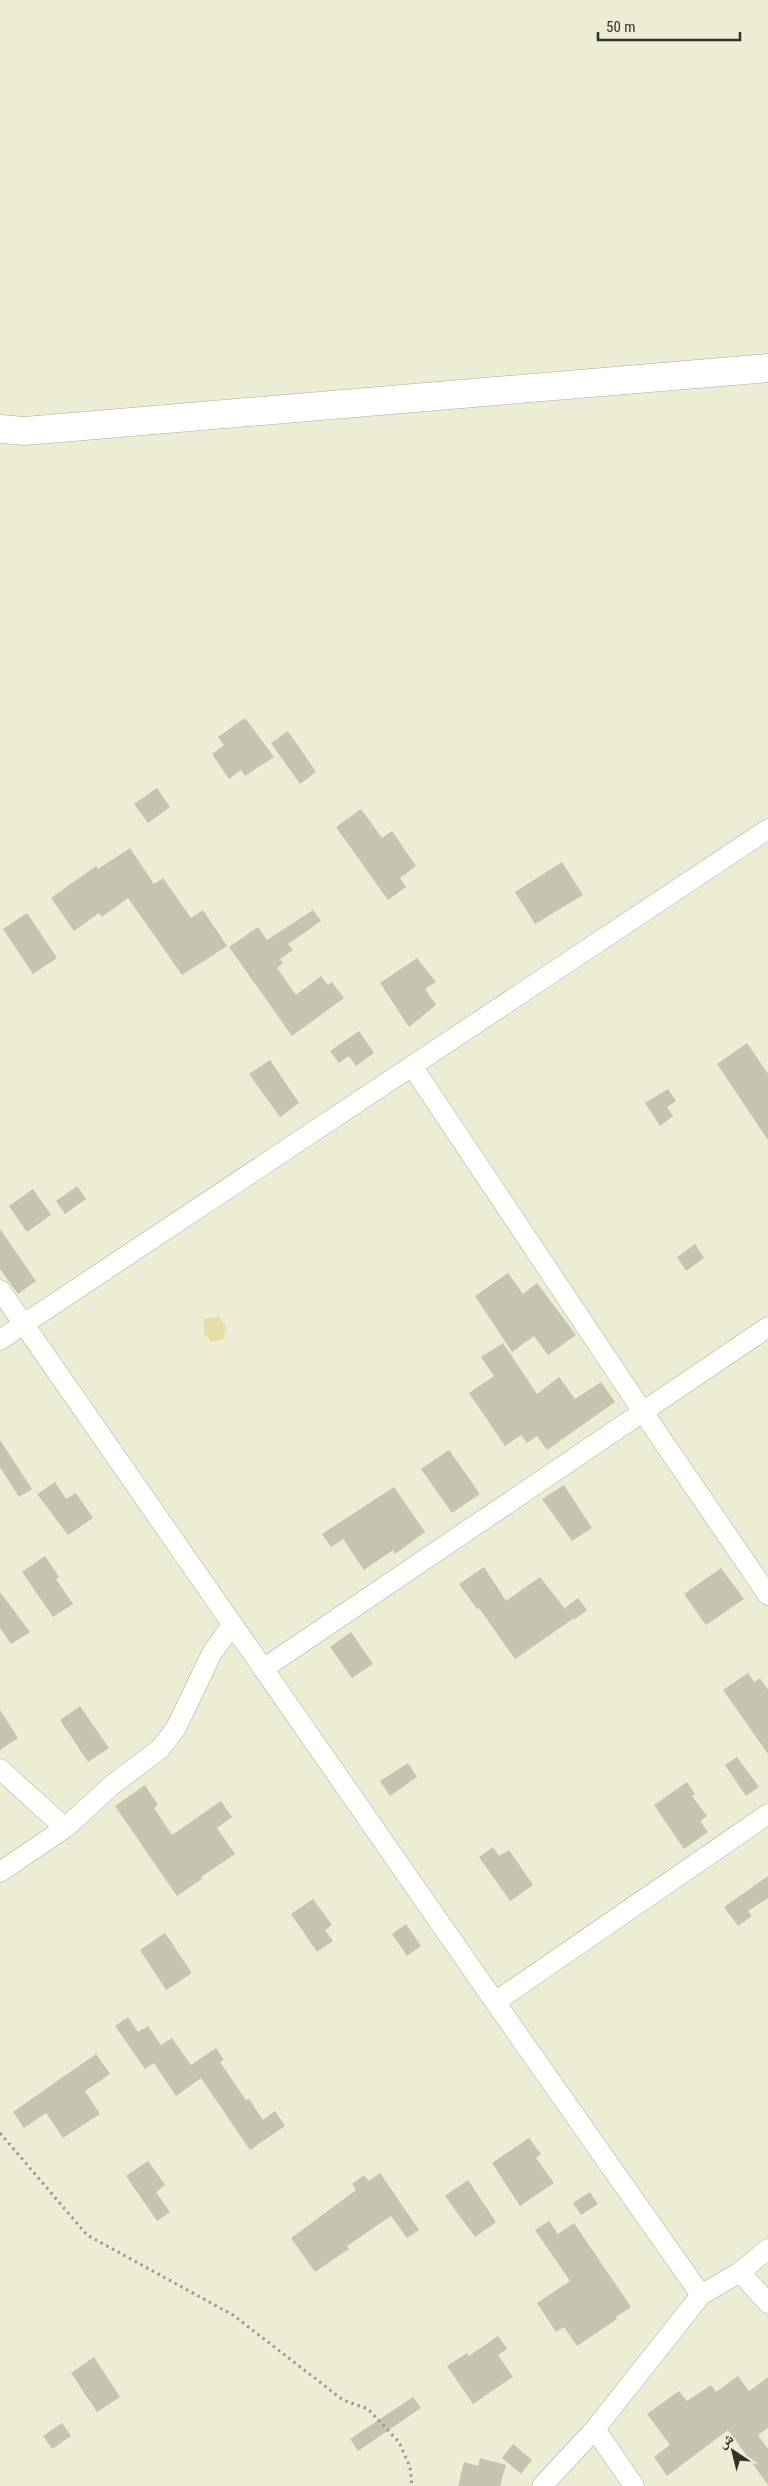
<svg xmlns="http://www.w3.org/2000/svg" width="768" height="2486" viewBox="0 0 768 2486" font-family="'Roboto Condensed','Noto Naskh Arabic',sans-serif">
<rect width="100%" height="100%" fill="#edecd5"/>
<path fill="#e3dea5" d="M219,1317L226,1327L223,1339L211,1342L204,1333V1319Z"/>
<path fill="#c6c4ae" d="M245,718L274,757L245,776L241,770L229,779L212,754L224,745L218,737Z
M288,731L316,772L300,784L271,743Z
M157,788L170,807L148,823L134,804Z
M361,809L382,838L392,831L416,866L400,878L406,887L388,900L336,827Z
M130,848L154,884L163,878L191,918L203,910L227,946L182,975L128,898L102,917L99,913L74,931L51,898L96,866L98,869Z
M562,862L583,895L535,924L515,892Z
M313,910L321,921L288,944L293,950L280,959L283,963L277,968L296,995L321,976L328,985L332,982L344,998L292,1036L229,947L258,927L267,940Z
M27,913L57,958L33,974L3,929Z
M417,958L436,982L425,989L436,1005L409,1027L380,983Z
M359,1031L374,1053L356,1066L349,1056L339,1063L330,1051Z
M747,1043L768,1074V1140L717,1064Z
M270,1060L299,1103L280,1117L249,1074Z
M668,1089L676,1101L667,1107L673,1116L660,1126L645,1103Z
M77,1186L86,1199L65,1214L56,1201Z
M33,1189L51,1215L27,1232L9,1206Z
M0,1229L36,1281L18,1294L0,1269Z
M695,1244L704,1258L686,1271L677,1257Z
M508,1273L523,1294L537,1283L576,1335L548,1355L534,1336L512,1352L475,1296Z
M503,1343L537,1394L559,1377L575,1399L601,1382L615,1402L547,1450L537,1436L527,1443L521,1435L505,1446L469,1393L494,1376L481,1357Z
M0,1440L32,1489L19,1497L0,1467Z
M449,1450L480,1494L452,1513L421,1469Z
M55,1482L66,1499L76,1493L93,1518L68,1535L37,1494Z
M564,1485L592,1528L572,1541L542,1499Z
M394,1487L425,1532L395,1554L393,1550L364,1570L343,1539L331,1547L322,1534Z
M45,1556L59,1577L56,1579L73,1604L53,1617L22,1572Z
M484,1567L506,1601L540,1577L573,1619L515,1659L479,1608L477,1609L459,1584Z
M721,1568L744,1599L706,1625L684,1594Z
M0,1592L30,1632L11,1644L0,1628Z
M578,1598L587,1610L574,1620L565,1608Z
M351,1632L373,1664L352,1678L330,1647Z
M748,1673L754,1682L760,1678L768,1690V1754L723,1690Z
M80,1706L109,1748L88,1762L60,1720Z
M0,1710L18,1738L0,1750Z
M737,1757L759,1787L746,1796L725,1765Z
M408,1763L417,1777L390,1796L380,1781Z
M687,1782L695,1794L692,1796L707,1816L700,1821L708,1832L684,1849L654,1805Z
M145,1785L158,1805L154,1808L172,1835L221,1801L232,1817L217,1828L235,1854L201,1877L202,1879L177,1896L115,1806Z
M493,1847L499,1856L509,1850L533,1885L510,1901L479,1857Z
M768,1876V1898L748,1911L752,1916L738,1926L724,1907Z
M313,1899L332,1925L325,1930L333,1941L317,1952L291,1914Z
M406,1924L421,1946L407,1956L392,1934Z
M165,1933L192,1973L166,1990L140,1950Z
M128,2017L138,2032L148,2026L161,2045L172,2038L191,2065L216,2048L224,2060L220,2062L246,2100L249,2099L263,2120L275,2111L285,2126L250,2150L201,2078L176,2096L154,2063L145,2069L115,2026Z
M96,2054L110,2074L85,2091L100,2114L63,2138L46,2113L24,2128L13,2112Z
M529,2138L541,2154L536,2158L554,2183L520,2206L492,2163Z
M148,2161L165,2185L156,2192L170,2212L157,2221L126,2176Z
M380,2173L419,2230L407,2238L391,2216L347,2246L349,2249L315,2272L291,2238L356,2190L352,2184L364,2175L369,2181Z
M468,2180L496,2222L475,2237L445,2196Z
M590,2192L598,2204L581,2215L573,2203Z
M549,2221L558,2234L574,2223L631,2307L616,2317L617,2319L577,2346L564,2327L556,2332L537,2303L570,2281L535,2230Z
M498,2336L507,2349L498,2355L513,2377L473,2404L447,2366L467,2353L469,2356Z
M94,2357L120,2397L97,2412L71,2373Z
M738,2376L749,2391L768,2377V2428L758,2435L768,2449V2485L728,2430L667,2476L654,2457L670,2445L647,2414L679,2391L687,2401L711,2385L716,2392Z
M413,2397L421,2408L358,2451L350,2439Z
M62,2423L71,2436L52,2449L43,2436Z
M513,2444L532,2460L521,2474L502,2458Z
M480,2458L506,2465L500,2486H458L464,2462L478,2466Z"/>
<g fill="none" stroke-linecap="round" stroke-linejoin="round">
<g stroke="#adac96" stroke-width="21">
<path id="street" d="M412,1066L643,1412L768,1595
M0,1290L495,2002L701,2295
M0,1340L768,829
M263,1669L768,1327
M0,1769L65,1828
M0,1872L65,1828L111,1786L161,1748L176,1728L212,1653L232,1625
M495,2002L768,1814
M740,2272L768,2303
M595,2429L634,2486
M542,2486L595,2429L701,2295L740,2272L768,2249"/>
</g>
<g stroke="#adac96" stroke-width="29">
<path id="primary" d="M0,429L25,431L768,368"/>
</g>
<path stroke="#9c9b8a" stroke-width="3" stroke-dasharray="2.5 4" stroke-linecap="butt" d="M0,2133L87,2235L233,2315L343,2400L368,2409L399,2442L410,2467L412,2486"/>
<use href="#street" stroke="#fff" stroke-width="20"/>
<use href="#primary" stroke="#fff" stroke-width="28"/>
</g>
<g transform="translate(733 2451) rotate(325)" stroke="#edecd5" stroke-width="4" paint-order="stroke">
<path d="M0-4L9 19L0 12L-9 19Z" fill="#34332a"/>
<text y="-8" font-size="14" font-weight="bold" text-anchor="middle" fill="#34332a">ش</text>
</g>
<path d="M598 32v8h142v-8" fill="none" stroke="#34332a" stroke-width="2.5"/>
<text x="606" y="32" font-size="15" fill="#34332a" stroke="#edecd5" stroke-width="4" paint-order="stroke">50 m</text>
</svg>
